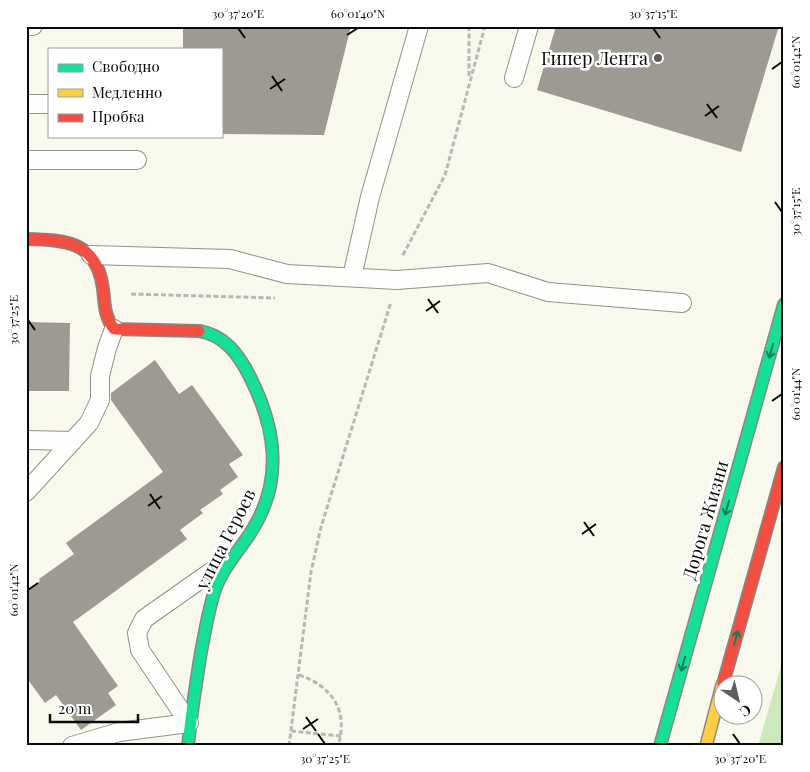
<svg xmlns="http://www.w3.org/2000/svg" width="810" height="772" viewBox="0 0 810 772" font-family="'Playfair Display',serif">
<rect width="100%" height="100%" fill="#f9f8ed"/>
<path fill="#cde8ba" d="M784,656V746H758Z"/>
<path fill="#9c9a93" d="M183,26H351L324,135L221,134V49H183Z
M556,26H779L741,152L537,90Z
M26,322L70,323L69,391H26Z
M155,360L179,394L192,385L243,455L229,464L238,477L220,490L223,494L200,510L203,513L180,530L187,539L73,622L118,686L108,693L116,705L81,730L56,695L45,703L26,677V592L40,581L39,579L74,554L66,543L163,472L111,400V393Z"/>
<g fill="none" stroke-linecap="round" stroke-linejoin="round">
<g stroke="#92918c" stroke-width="20">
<path id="lane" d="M26,26H33
M514,78L529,26
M26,104H49
M26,160H137
M91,255L230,259L287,274L397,280L488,273L548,292L682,303
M352,277L370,197L419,26
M26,440L73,441
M26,492L89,423L100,400V376L107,348L114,329
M72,746L119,732L189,723L140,650L137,633L144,619L225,562"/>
</g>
<g stroke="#888883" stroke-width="14">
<path id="fast" d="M188,746C191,715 196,683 201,652C205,632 208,612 214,593C221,570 238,552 251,532C284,481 276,428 250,377C239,355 225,335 199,331
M660,746L784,304"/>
</g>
<g stroke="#888883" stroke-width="14">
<path id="slow" d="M706,746L722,685"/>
</g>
<g stroke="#888883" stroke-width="14">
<path id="jam" d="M26,239C66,240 97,241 103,289C105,304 104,316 114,329L199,331
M723,684L784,467"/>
</g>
<path stroke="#b7b7b5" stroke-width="3" stroke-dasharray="5 2.5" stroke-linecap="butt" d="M469,26V77
M403,255L445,175L485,26
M131,294L275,298
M299,675C332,686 349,711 338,746
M291,731L341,736
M289,746L311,572L321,527L391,302"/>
<use href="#lane" stroke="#fefefc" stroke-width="18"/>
<use href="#fast" stroke="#16e098" stroke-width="11"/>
<use href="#slow" stroke="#ffcf43" stroke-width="11"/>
<use href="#jam" stroke="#f24e42" stroke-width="11"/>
</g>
<defs><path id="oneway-shaft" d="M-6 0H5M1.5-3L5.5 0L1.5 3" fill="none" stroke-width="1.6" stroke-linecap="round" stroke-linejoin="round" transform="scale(1.25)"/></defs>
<g stroke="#118058">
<use href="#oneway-shaft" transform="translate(771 351) rotate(106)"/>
<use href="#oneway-shaft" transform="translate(727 508) rotate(106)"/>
<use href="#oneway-shaft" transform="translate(736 638) rotate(-74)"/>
<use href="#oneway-shaft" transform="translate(683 664) rotate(106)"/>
</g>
<path fill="none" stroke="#0a0a0a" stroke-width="2" d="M238,28L245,38M653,28L660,38M347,35L358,28M772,69L782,62M272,76L282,91M270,89L285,79M707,104L717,118M705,116L719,106M775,202L782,212M428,299L438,313M426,311L440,301M28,320L35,330M772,401L782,394M150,494L160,509M148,506L162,496M584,522L594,536M582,534L596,524M28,590L38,583M306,717L316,731M303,729L318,719M318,734L325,744M733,734L740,744"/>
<circle fill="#5e5d59" stroke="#fff" stroke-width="2" cx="658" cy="58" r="5"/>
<g text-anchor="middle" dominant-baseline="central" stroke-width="5" stroke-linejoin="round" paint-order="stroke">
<g font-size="18" fill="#0a0a0a" stroke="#fff" text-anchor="end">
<text x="648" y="58">Гипер Лента</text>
</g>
<g font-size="18" fill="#0a0a0a" stroke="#fff">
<text transform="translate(705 520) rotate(-74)">Дорога Жизни</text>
<text transform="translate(225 539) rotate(-63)">улица Героев</text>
</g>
</g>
<rect width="810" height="772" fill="none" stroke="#ffffff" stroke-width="55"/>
<rect x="48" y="48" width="175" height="90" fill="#ffffff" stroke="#9d9d9d"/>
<rect x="58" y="64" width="25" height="8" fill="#16e098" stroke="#9d9d9d"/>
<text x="92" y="72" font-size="15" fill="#0a0a0a">Свободно</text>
<rect x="58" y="89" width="25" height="8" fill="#ffcf43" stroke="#9d9d9d"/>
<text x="92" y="98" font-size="15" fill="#0a0a0a">Медленно</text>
<rect x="58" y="114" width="25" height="8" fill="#f24e42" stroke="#9d9d9d"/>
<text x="92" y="122" font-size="15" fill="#0a0a0a">Пробка</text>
<g transform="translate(738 700) rotate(145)"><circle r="24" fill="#ffffff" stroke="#9d9d9d"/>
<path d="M0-4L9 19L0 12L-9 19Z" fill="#5e5d59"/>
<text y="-8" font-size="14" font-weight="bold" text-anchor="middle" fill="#0a0a0a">С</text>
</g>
<path d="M50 714v8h88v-8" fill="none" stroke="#0a0a0a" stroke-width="2.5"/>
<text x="58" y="714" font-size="15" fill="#0a0a0a" stroke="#ffffff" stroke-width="4" paint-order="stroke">20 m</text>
<rect x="28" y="28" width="754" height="716" fill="none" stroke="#0a0a0a" stroke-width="2"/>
<g font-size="12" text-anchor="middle" fill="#0a0a0a">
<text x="238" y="18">30°37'20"E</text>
<text x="358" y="18">60°01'40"N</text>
<text x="653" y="18">30°37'15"E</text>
<text transform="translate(796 62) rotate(-90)" y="4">60°01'42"N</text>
<text transform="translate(796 212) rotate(-90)" y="4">30°37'15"E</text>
<text transform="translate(14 320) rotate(-90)" y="4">30°37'25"E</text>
<text transform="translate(796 394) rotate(-90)" y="4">60°01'44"N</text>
<text transform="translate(14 590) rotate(-90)" y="4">60°01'42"N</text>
<text x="325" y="763">30°37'25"E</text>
<text x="740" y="763">30°37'20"E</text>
</g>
</svg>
